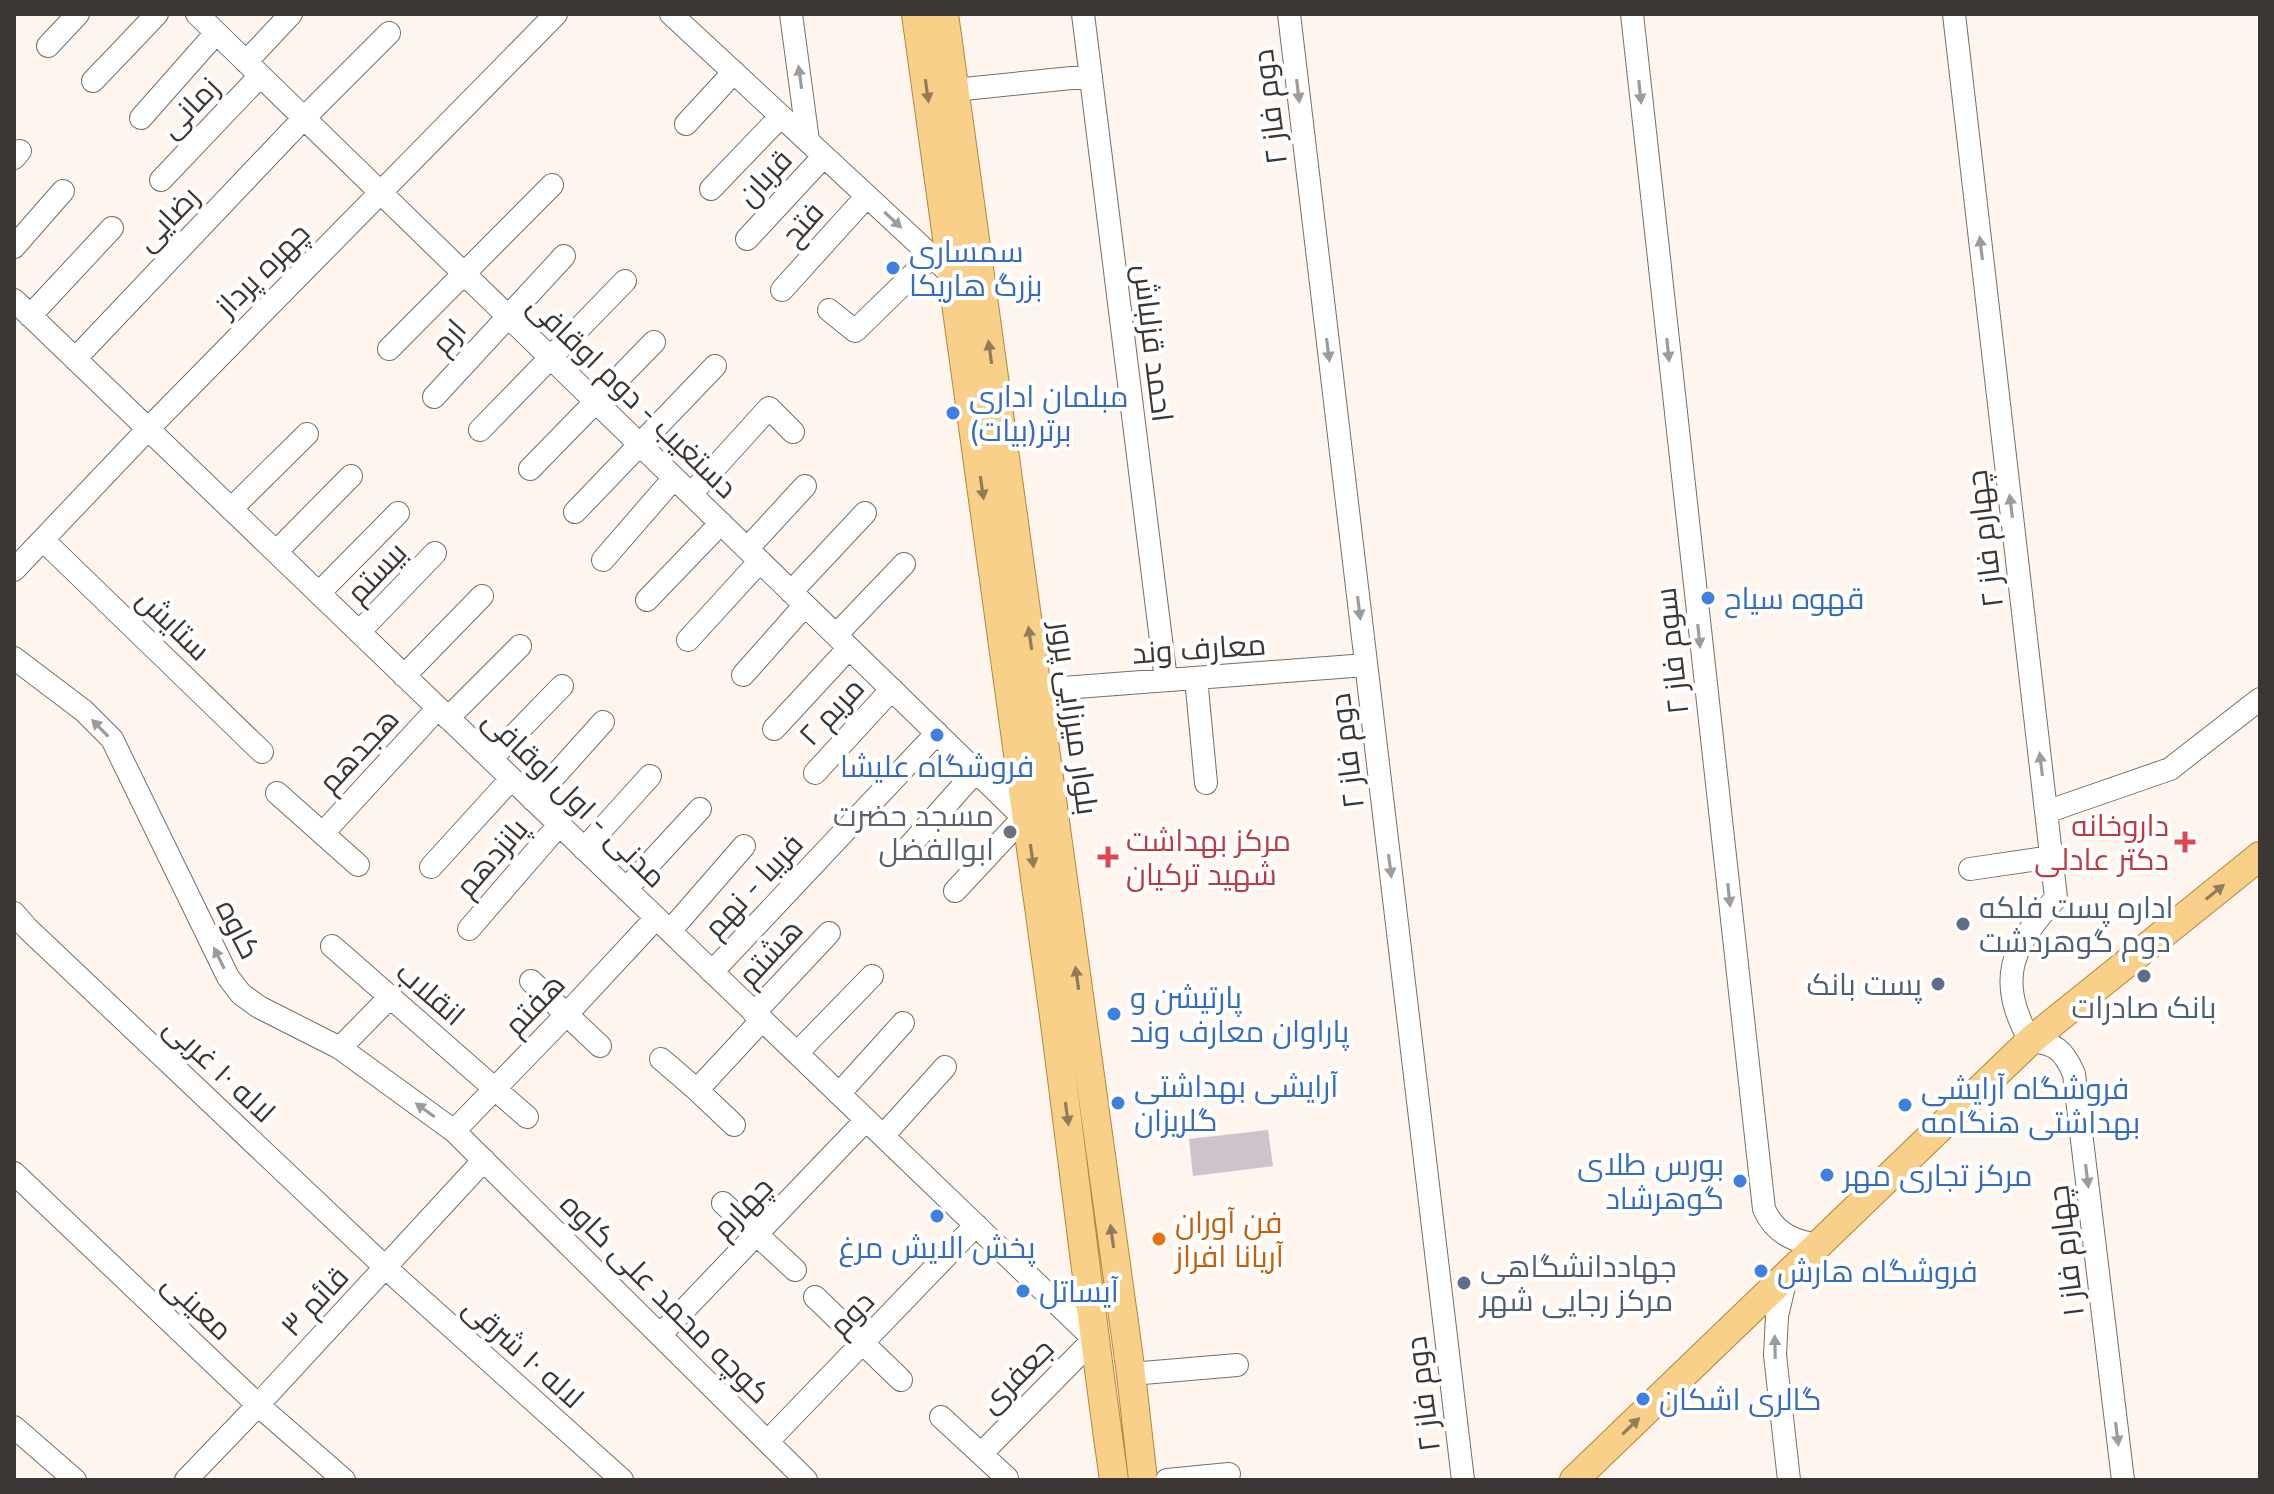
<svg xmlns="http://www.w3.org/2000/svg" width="2274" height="1494" viewBox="0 0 2274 1494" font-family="Mulish,Cairo,sans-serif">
<rect width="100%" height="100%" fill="#fef5ef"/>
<path fill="#cdc3cb" d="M1268,1130L1273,1166L1193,1176L1189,1139Z"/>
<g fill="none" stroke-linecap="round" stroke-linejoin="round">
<g stroke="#786e68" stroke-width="24">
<path id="minor" d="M197,14L1027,821
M671,14L952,275
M791,14L808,141
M1083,14L1166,680
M1289,14L1463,1480
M1632,14L1764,1209C1775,1234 1795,1242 1820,1245
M1954,14L2056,898C2011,947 1996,979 2030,1041C2056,1043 2064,1051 2074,1074L2123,1480
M48,46L78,14
M246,62L291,14
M93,81L157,14
M954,90L1091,76
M141,118L216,33
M686,124L734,72
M14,158L20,151
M161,180L260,76
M711,189L781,116
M747,239L824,156
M14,247L63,191
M782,290L867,196
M14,300L1094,1339L981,1454
M829,310L855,331L932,256
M30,316L112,228
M389,349L552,185
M75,359L304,118L389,33
M434,397L564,256
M480,430L625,281
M530,469L654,342
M691,494L769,408L793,432
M231,509L307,434
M575,512L715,366
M43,540L262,752
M747,549L805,486
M276,552L351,476
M603,560L674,478
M14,570L148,429L556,14
M791,592L865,513
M319,593L398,513
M647,600L721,523
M359,632L435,553
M836,635L904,564
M688,640L760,561
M14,658L84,711L112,739L228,977L241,994L259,1007L340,1048L454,1131L806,1480
M743,675L805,605
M404,676L482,596
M1196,678L1206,783
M1037,690L1366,665
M448,718L520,646
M774,729L849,648
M491,759L562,686
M815,773L892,689
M277,793L358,865
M533,800L603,722
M2046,812L2170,769L2260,699
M323,833L438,708
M584,849L650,776
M906,850L976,771
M431,867L511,779
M1970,869L2051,857
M626,889L700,809
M955,891L1024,817
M14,913L27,928L386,1268L622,1480
M469,929L559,825
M670,931L744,846
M332,946L527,1117
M712,972L937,733
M531,981L600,1046
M754,1013L829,933
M340,1048L390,997
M797,1053L872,976
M661,1059L697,1090L762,1020
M697,1090L734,1125
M839,1094L903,1023
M454,1131L567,1014L656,918
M883,1136L945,1067
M14,1173L258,1405L344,1480
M723,1203L795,1270
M1786,1278L1777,1316L1775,1355L1789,1480
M815,1297L901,1380
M660,1335L866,1120
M1131,1374L1237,1365
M941,1417L1007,1478
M14,1427L75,1480
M768,1441L976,1225
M186,1480L258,1405L484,1160
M1167,1480L1229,1474"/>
</g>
<g stroke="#b48639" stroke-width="30">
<path id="major" d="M916,14C962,348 1009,682 1054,1016C1074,1170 1092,1325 1114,1480
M944,14L1131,1374L1143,1480
M1574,1480L2030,1041L2260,856"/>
</g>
<use href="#minor" stroke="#fff" stroke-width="22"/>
<use href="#major" stroke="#f8d089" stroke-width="28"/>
</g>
<defs><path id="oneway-solid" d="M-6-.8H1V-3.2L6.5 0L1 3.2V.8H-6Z" transform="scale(2)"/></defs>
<g fill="#9e9b9a">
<use href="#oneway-solid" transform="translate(800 77) rotate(-98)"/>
<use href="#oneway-solid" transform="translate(1298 91) rotate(83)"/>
<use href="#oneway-solid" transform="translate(1640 92) rotate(84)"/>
<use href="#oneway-solid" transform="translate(893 220) rotate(43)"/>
<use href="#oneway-solid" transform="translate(1981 248) rotate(-97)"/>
<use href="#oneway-solid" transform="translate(1328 350) rotate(83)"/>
<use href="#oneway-solid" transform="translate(1668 350) rotate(84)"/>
<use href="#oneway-solid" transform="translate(2011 506) rotate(-97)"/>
<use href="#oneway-solid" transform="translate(1359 608) rotate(83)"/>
<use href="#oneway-solid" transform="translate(1699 636) rotate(84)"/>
<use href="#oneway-solid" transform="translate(100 728) rotate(-134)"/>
<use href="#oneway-solid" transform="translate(2041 764) rotate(-97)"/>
<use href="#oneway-solid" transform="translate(1390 866) rotate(83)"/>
<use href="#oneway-solid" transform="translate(1729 895) rotate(84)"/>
<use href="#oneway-solid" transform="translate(219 958) rotate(-116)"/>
<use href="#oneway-solid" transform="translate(425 1110) rotate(-144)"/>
<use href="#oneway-solid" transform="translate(2087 1176) rotate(83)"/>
<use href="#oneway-solid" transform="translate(1775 1347) rotate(-91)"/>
<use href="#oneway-solid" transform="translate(2117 1434) rotate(83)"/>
</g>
<g fill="#917c5a">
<use href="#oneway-solid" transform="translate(927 91) rotate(82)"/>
<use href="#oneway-solid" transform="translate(990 352) rotate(-98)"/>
<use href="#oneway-solid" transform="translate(982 488) rotate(82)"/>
<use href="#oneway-solid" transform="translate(1030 638) rotate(-98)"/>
<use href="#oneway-solid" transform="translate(1032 856) rotate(82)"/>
<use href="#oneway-solid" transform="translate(2215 892) rotate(-39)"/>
<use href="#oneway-solid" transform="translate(1077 978) rotate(-98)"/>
<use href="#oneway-solid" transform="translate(1067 1114) rotate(82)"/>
<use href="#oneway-solid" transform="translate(1112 1236) rotate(-98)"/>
<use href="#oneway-solid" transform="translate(1631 1426) rotate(-44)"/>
</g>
<g fill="#3f7fe0" stroke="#fff" stroke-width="3">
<circle cx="893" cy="268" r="8"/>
<circle cx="953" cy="413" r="8"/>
<circle cx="1708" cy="598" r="8"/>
<circle cx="937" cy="735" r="8"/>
<circle cx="1114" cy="1014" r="8"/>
<circle cx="1118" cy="1103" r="8"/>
<circle cx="1905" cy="1105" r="8"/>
<circle cx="1827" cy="1175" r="8"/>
<circle cx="1740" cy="1181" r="8"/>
<circle cx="937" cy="1216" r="8"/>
<circle cx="1761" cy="1271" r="8"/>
<circle cx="1023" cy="1291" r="8"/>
<circle cx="1643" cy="1399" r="8"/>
</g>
<circle fill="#6b7280" stroke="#fff" stroke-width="3" cx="1010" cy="832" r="8"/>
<g fill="#e0444e" stroke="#fff" stroke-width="3">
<path d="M2181 830h8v8h8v8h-8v8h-8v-8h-8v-8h8z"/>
<path d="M1104 845h8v8h8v8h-8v8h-8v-8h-8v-8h8z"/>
</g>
<g fill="#5c6f8a" stroke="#fff" stroke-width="3">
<circle cx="1963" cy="924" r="8"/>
<circle cx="2144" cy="976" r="8"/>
<circle cx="1938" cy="984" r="8"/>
<circle cx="1464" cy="1283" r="8"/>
</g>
<circle fill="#e8710a" stroke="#fff" stroke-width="3" cx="1159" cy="1239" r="8"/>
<g text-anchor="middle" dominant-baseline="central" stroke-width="8" stroke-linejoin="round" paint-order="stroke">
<g font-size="30" fill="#3c3734" stroke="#fff">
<text transform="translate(189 107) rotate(-46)">زمانی</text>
<text transform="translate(1269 107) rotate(-97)">دوم فاز ۲</text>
<text transform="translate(764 177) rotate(-47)">قربان</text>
<text transform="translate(167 218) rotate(-46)">رضایی</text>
<text transform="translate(802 223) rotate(-48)">فتح</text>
<text transform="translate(262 269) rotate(-45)">چهره پرداز</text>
<text transform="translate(448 336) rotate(-48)">ارم</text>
<text transform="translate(1154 343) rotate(83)">احمد قزلباش</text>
<text transform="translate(633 396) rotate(44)">دستغیب - دوم اوقافی</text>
<text transform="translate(1984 539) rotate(-97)">چهارم فاز ۲</text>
<text transform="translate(376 572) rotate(-46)">بیستم</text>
<text transform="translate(174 624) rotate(44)">ستایش</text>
<text transform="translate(1199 648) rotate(-4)">معارف وند</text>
<text transform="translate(1671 651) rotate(-96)">سوم فاز ۲</text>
<text transform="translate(831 711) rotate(-47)">مریم ۲</text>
<text transform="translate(1075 718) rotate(82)">بلوار میرزایی پرور</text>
<text transform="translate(358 750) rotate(-47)">هجدهم</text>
<text transform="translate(1346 751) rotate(-97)">دوم فاز ۲</text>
<text transform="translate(575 798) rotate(44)">مدنی - اول اوقافی</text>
<text transform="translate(491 857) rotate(-49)">پانزدهم</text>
<text transform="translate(753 885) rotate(-47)">فریبا - نهم</text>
<text transform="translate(239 929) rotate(63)">کاوه</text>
<text transform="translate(770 952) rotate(-47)">هشتم</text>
<text transform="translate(431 993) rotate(41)">انقلاب</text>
<text transform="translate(534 1004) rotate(-46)">هفتم</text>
<text transform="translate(220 1069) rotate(43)">لاله ۱۰ غربی</text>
<text transform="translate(742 1207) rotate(-46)">چهارم</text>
<text transform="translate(2065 1251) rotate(-97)">چهارم فاز ۱</text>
<text transform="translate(666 1298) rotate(45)">کوچه محمد علی کاوه</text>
<text transform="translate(314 1301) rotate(-47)">قائم ۳</text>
<text transform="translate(198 1306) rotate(43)">معینی</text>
<text transform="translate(851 1313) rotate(-46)">دوم</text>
<text transform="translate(524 1352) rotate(42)">لاله ۱۰ شرقی</text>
<text transform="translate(1016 1375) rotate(-45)">جعفری</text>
<text transform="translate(1422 1394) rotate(-97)">دوم فاز ۲</text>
</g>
<g font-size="30" fill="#366cbe" stroke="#fff" text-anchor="start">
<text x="909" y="251">سمساری<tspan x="909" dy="34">بزرگ هاریکا</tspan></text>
<text x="969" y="396">مبلمان اداری<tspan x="969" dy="34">برتر(بیات)</tspan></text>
<text x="1724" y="598">قهوه سیاح</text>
<text x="937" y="766" text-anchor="middle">فروشگاه علیشا</text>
<text x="1130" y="997">پارتیشن و<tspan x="1130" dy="34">پاراوان معارف وند</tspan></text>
<text x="1134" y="1086">آرایشی بهداشتی<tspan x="1134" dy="34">گلریزان</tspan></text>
<text x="1921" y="1088">فروشگاه آرایشی<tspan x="1921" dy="34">بهداشتی هنگامه</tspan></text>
<text x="1724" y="1164" text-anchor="end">بورس طلای<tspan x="1724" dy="34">گوهرشاد</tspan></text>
<text x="1843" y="1175">مرکز تجاری مهر</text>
<text x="937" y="1247" text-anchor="middle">پخش الایش مرغ</text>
<text x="1777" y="1271">فروشگاه هارش</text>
<text x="1039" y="1291">آیساتل</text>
<text x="1659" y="1399">گالری اشکان</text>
</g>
<g font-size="30" fill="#5b616d" stroke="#fff" text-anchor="end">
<text x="994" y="815">مسجد حضرت<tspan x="994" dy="34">ابوالفضل</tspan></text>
</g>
<g font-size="30" fill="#be3a42" stroke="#fff" text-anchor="end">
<text x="2169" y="825">داروخانه<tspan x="2169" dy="34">دکتر عادلی</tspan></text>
<text x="1126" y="840" text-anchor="start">مرکز بهداشت<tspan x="1126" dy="34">شهید ترکیان</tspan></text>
</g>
<g font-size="30" fill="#4e5e75" stroke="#fff" text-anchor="start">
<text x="1979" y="907">اداره پست فلکه<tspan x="1979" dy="34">دوم گوهردشت</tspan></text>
<text x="1922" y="984" text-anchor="end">پست بانک</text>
<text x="2144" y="1007" text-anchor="middle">بانک صادرات</text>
<text x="1480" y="1266">جهاددانشگاهی<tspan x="1480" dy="34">مرکز رجایی شهر</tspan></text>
</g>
<g font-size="30" fill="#c56008" stroke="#fff" text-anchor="start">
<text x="1175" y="1222">فن آوران<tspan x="1175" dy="34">آریانا افراز</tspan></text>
</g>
</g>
<rect width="2274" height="1494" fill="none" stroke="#3c3734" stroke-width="32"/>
</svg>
